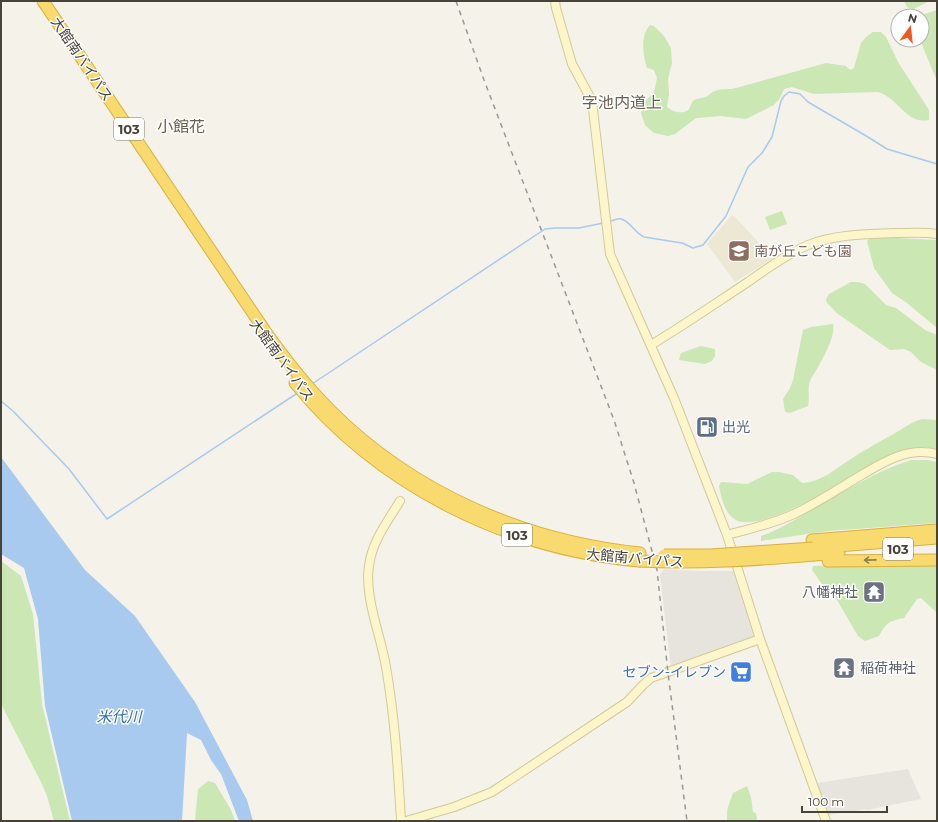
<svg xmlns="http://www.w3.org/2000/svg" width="938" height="822" viewBox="0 0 938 822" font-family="Montserrat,'Noto Sans JP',sans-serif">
<rect width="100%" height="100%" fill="#f4f2e9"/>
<path fill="#e7e4de" d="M664,569L699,571H734L755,631L753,638L671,669L660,575Z
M908,769L921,799L867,810L866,809L829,815L817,783Z"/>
<path fill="#ede8d4" d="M732,215L735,217L773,258L735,282L707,244Z"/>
<path fill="#cae7b4" d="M904,1H930L913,9L907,7Z
M937,10V81L920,40H922V16H919Z
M650,25L654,26L664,36L671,48L672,63L668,79L669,94L667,107C672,112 684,115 689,109C691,106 691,103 693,101C696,98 701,99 705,97C709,96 711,92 715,91C722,88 729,90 736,88L826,63L846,66L850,70L854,68L861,43L866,37L873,32H881L886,37L898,62L929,110V120C906,125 899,98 878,92L814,94L792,87L784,89L780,98L774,105L746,119L721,116L696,118L675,134L668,136L654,133L645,125L641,113L644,102L654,93L657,78L654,70L647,68C643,56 640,35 650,25Z
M782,211L787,224L770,230L765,217Z
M877,237L937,240V328L907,303L892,293L874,268L867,241L869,239Z
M851,282H858L865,284L886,305L896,308L925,330L937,335V370L921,362L911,352L904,349L890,350L838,314L827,303L826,299L829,294Z
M833,324C836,339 818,367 810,381C807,388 810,399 808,406L790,413L785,412L783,399L790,388L793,380L803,330L811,327Z
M701,346L715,349V356L712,361L705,364L679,360L681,353Z
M922,419L937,420V449C920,445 904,450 889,456C862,471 763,535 736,520C724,513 722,499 719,486L721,482L747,484L772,472H779L793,475L802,483C822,482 835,469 851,459C862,451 875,445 886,438C899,432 908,423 922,419Z
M911,460H928L937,462V523L828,531L761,541V536C779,530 796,519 813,509C845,491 876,471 911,460Z
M1,561L21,576L33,614L42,704L70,821H54L47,796L42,784L1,704Z
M884,564L937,565V613L921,598L917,599L904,618C889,621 886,623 879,636L865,641L858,636L833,593L822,584L812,570L813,566Z
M208,781L215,783L231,810L235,821H195L198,789Z
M747,786L751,797L753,812L756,813L757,821H727V810L733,793Z"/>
<path fill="#a8caee" d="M1,457L85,570L135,616L195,702L247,800L253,821H239L221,774L211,760L201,740L187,733L182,821H72L45,706L38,619L24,568L1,554Z"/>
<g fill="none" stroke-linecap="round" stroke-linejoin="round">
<path stroke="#a8caee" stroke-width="1.5" d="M608,222C612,221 617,218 621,219C629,220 635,233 644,237L682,243L693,248L703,245L726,216L748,167L762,153L772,137L781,101L784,96L789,92L800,94L808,102L868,137L887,149L937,164
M312,384L545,229L555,228H579L603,223
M1,401L13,411L69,469L107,519L299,392"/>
<g stroke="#d2c99a" stroke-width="10">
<path id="secondary" d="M555,1L556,8L572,64L592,101L610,254L674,398L727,535L760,639L826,821
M651,345C684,325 716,303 748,282C766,269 787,254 808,245C835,234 868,234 898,233C911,233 924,232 937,234
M400,501C388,521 372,541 369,566C364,597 381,636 386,667C395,718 398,770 401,821
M727,535C750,529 772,524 794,514C815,504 835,491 855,479C880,464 906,446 937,454
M406,821L454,807L492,792L627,702L643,685L651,678L760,639"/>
</g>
<g stroke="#d9b13e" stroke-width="13">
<path id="highway" d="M43,1L265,331C285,359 306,386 330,410C413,493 524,541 640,553
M295,383C380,487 507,549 639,561
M812,540L937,530
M813,548L937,538
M814,555L839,553
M828,561L937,560"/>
</g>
<use href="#secondary" stroke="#fdf6ca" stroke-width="8"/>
<use href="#highway" stroke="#f9da6f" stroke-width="11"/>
<path stroke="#989898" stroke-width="1.5" stroke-dasharray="5 5" stroke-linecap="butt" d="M456,1L484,80L614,420L634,483L657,570L668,673L687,821"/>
<g stroke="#d9b13e" stroke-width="13" stroke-linecap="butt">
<path id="highway-bridge" d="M664,555H711L813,548
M639,561C698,564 755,560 814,555"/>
</g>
<use href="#highway-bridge" stroke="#f9da6f" stroke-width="11"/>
</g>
<defs><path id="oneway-shaft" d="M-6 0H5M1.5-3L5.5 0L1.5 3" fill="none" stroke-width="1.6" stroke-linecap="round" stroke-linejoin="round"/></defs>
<use stroke="#8f7f4e" href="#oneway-shaft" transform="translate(870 560) rotate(179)"/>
<defs>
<g id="school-square" transform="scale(1.15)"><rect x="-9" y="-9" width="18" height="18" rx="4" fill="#8d6e63" stroke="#fff"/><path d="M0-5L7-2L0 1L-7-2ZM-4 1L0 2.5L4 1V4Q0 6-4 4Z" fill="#fff"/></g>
<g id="fuel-square" transform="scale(1.15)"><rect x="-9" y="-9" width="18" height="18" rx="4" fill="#5c6f8a" stroke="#fff"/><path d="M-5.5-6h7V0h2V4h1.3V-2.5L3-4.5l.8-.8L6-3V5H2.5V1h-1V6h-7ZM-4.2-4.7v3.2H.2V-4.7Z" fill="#fff"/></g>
<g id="temple-square" transform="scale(1.15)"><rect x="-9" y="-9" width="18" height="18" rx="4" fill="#6b7280" stroke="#fff"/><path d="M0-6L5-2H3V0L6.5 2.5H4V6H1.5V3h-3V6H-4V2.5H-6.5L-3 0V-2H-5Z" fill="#fff"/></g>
<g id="supermarket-square" transform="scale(1.15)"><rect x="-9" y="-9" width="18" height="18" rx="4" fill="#3f7fe0" stroke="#fff"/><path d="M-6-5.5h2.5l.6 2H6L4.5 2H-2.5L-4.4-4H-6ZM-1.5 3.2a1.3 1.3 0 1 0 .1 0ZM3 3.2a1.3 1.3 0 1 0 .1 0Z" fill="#fff"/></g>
</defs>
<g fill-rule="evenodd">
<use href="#school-square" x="739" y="251"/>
<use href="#fuel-square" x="707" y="427"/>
<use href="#temple-square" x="874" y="592"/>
<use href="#temple-square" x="844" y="668"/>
<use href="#supermarket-square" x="741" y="672"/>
</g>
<g text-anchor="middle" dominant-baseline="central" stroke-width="3" stroke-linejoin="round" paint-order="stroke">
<g fill="#fff" stroke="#7f7b74" stroke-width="1">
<rect x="114" y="118" width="30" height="22" rx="3"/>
<rect x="502" y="524" width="30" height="22" rx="3"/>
<rect x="883" y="538" width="30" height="22" rx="3"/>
</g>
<g font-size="13" font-weight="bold" fill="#484338">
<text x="129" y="129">103</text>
<text x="517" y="535">103</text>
<text x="898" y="549">103</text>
</g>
<g font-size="14" fill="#484338" stroke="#fff">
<text transform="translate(82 59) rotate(56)">大館南バイパス</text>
<text transform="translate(282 360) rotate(54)">大館南バイパス</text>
<text transform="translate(635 558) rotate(5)">大館南バイパス</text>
</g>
<g font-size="14" fill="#785e54" stroke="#fff" text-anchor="start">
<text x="754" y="251">南が丘こども園</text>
</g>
<g font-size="14" fill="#4e5e75" stroke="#fff" text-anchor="start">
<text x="722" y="427">出光</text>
</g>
<g font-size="14" fill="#5b616d" stroke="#fff" text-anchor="end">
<text x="858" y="592">八幡神社</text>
<text x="860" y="668" text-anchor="start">稲荷神社</text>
</g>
<g font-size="14" fill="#366cbe" stroke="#fff" text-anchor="end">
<text x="726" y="672">セブン-イレブン</text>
</g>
<g font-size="15" font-style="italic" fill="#336eb1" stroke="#fff">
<text x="119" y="716">米代川</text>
</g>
<g font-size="16" fill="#6a624f" stroke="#fff">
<text x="622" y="102">字池内道上</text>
<text x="181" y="126">小館花</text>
</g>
</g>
<rect width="938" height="822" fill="none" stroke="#484338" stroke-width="4"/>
<g transform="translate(910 28) rotate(15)"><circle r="19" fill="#ffffff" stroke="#b6b4af"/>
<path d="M0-3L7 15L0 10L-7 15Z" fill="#f35721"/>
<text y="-6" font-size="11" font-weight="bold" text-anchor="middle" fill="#484338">N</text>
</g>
<path d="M802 806v6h85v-6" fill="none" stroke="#484338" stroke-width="2"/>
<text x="808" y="806" font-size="12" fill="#484338" stroke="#ffffff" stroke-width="3" paint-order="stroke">100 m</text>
</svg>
